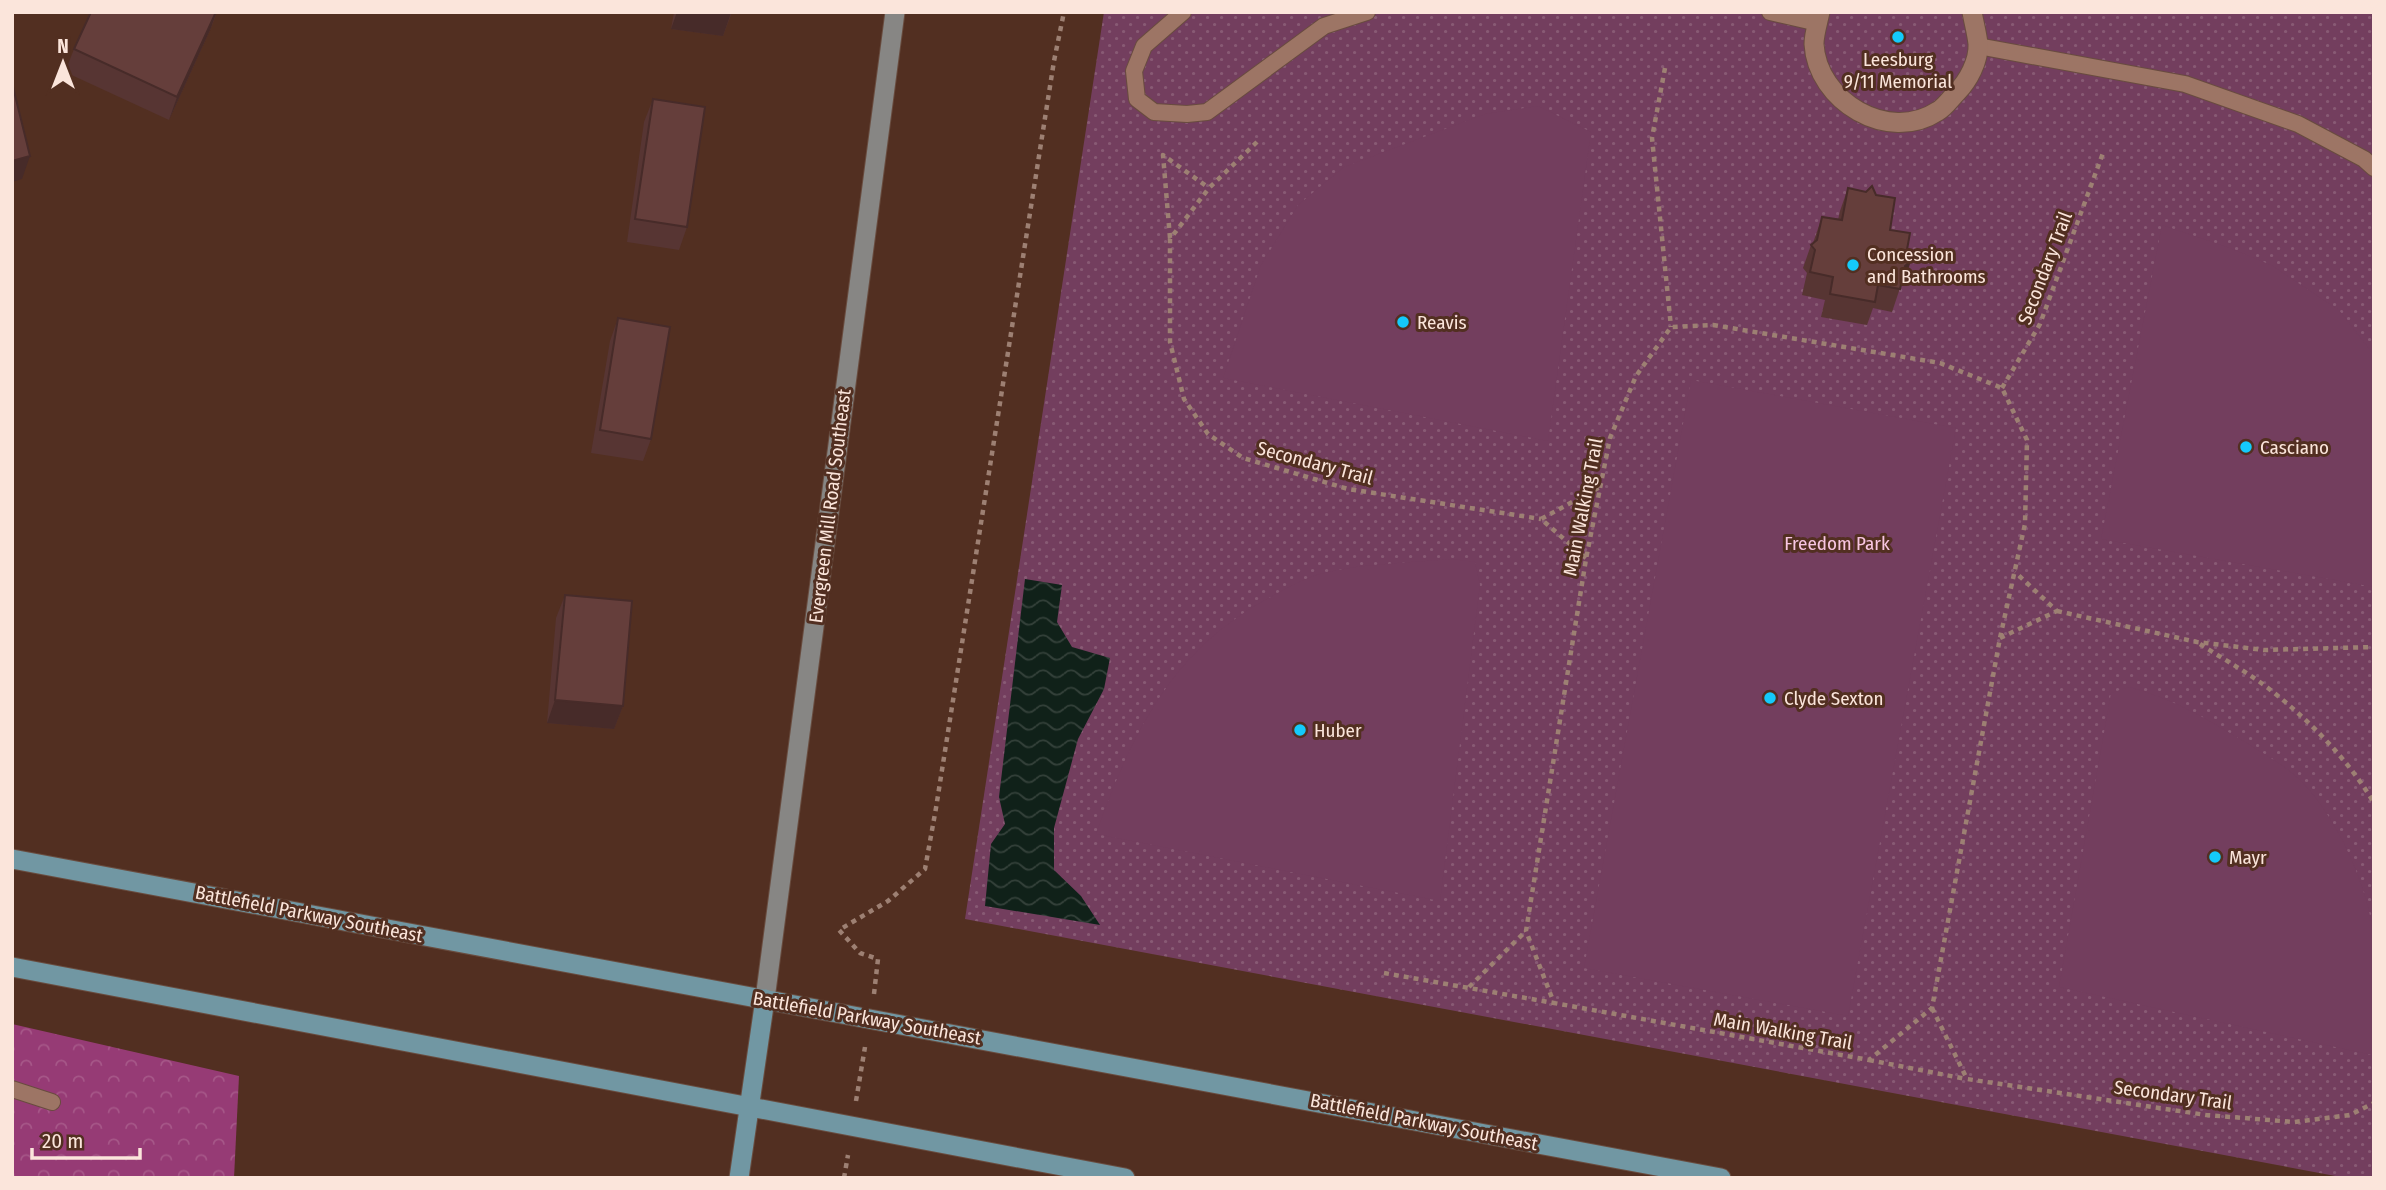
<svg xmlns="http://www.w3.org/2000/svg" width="2386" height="1190" viewBox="0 0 2386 1190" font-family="'Fira Sans Condensed',sans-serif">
<defs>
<pattern id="grass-dots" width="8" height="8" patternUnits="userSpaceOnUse" patternTransform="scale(1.75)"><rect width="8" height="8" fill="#733e5e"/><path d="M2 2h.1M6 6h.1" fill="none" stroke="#885a74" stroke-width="1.8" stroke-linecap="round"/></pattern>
<pattern id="forest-crowns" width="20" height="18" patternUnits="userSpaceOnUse" patternTransform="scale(1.75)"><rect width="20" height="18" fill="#963b75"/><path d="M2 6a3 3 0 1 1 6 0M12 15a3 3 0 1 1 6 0" fill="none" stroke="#a65788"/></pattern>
<pattern id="water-waves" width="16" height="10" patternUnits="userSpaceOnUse" patternTransform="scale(1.75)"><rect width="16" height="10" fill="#102119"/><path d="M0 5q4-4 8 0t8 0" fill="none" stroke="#34413a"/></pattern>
</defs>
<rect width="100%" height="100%" fill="#522f21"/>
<path fill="url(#grass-dots)" d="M1104,12H2374V1178H2346L965,919Z"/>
<path fill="url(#forest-crowns)" d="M12,1024L239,1076L234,1178H12Z"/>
<path fill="#733e5e" d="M1538,106L1591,132L1548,441L1223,378L1261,265L1298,205L1344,167L1485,114Z
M2162,225L2230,248L2271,265L2339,310L2374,355V587L2101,539Z
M1691,380L1956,428L1848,1016L1584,968Z
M1452,559L1475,562L1480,585L1440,901L1096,834C1131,735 1171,651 1267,599C1283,590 1302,579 1320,574C1363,563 1408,563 1452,559Z
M2129,687C2171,698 2204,717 2240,739C2261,752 2285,765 2302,782C2338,819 2370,890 2374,941C2376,975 2374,1009 2374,1043L2372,1055L2059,987L2111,693Z"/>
<path fill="url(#water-waves)" d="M1025,579L1062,585L1057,622L1072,647L1110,658L1104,689L1078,739L1054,828V870L1081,896L1100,925L985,906L991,844L1005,824L999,797Z"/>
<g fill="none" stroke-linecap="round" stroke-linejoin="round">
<g stroke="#694c3f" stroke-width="18">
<path id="service" d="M1183,12L1144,46L1134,71L1137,99L1154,112L1187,114L1207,112L1324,26L1367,12
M1770,12L1818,23
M1978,46L2185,84L2298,124L2364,159L2374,168
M12,1089L52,1102"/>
</g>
<g stroke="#694c3f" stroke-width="21">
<path id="minor" d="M1820,12C1818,22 1814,34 1814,44C1817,101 1888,144 1938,111C1945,107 1951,98 1957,92C1968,81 1979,61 1978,44C1977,34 1974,23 1972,12"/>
</g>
<g stroke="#694c3f" stroke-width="21">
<path id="secondary" d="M765,999L895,12"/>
</g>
<g stroke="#694c3f" stroke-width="21">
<path id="primary" d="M12,859L1721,1178
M12,967L1125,1178
M739,1178L765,999"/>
</g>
<path stroke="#9d8073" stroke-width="4.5" stroke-dasharray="5 5" stroke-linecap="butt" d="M1665,68L1652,138L1671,327
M1257,142L1209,188L1170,239V342L1184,399L1208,434L1243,458L1348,489L1541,519
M1170,238L1163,155L1209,188
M1713,325L1940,363L2002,388L2027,440L2025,524L2000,638L1932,1008L1869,1060L1554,1003L1526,931L1586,559L1610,438L1636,376L1671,327Z
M2002,388L2040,324L2103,153
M1586,558L1541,519L1600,487
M2057,611L2197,642L2264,650L2374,647
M2000,638L2057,611L2015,572
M2200,644C2223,659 2247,672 2268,688C2308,719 2348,759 2374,803
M1384,973L1554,1003
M1469,987L1526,931
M874,994L878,959L860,953L839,930L888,901L925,869L936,808L1054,61L1064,12
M1932,1008L1967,1079L2206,1115L2294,1122L2350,1115L2374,1103
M1869,1060L1966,1079
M856,1101L865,1047
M844,1178L848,1155"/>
<use href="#service" stroke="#9d7565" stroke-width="16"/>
<use href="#minor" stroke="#9d7565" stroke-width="19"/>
<use href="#secondary" stroke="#878684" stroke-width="19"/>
<use href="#primary" stroke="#7197a3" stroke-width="19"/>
</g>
<path fill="#573533" d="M91,12H217L211,28L169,120L65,72L74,49Z
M674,12H732L723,36L671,29Z
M653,99L687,227L679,250L627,242L644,122Z
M1848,188L1890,230L1903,284L1901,285L1892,312L1873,308L1867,325L1821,317L1825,300L1802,295L1807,273L1803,268L1811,245L1813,243L1822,217L1838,220L1840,211Z
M618,318L651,439L643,461L591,453L610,341Z
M565,595L623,706L614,729L547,723L556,618Z"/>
<path fill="#472b29" d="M216,12L211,28L169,120L177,97Z
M677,12H724L731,13L723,36L671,29Z
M30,156L22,179L12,182V161Z
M1911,261L1903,284L1896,289L1905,266Z
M555,700L623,706L614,729L547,723Z"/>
<path fill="#653e3b" stroke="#472b29" stroke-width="2" d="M91,12H216L177,97L74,49Z
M12,83L30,156L12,161Z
M653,99L705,107L687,227L635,219Z
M1872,186L1876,195L1895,198L1890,230L1910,233L1906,255L1911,261L1905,266L1900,289L1878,285L1875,302L1830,294L1833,277L1810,272L1815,250L1811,245L1817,240L1822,217L1842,220L1848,188L1866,192Z
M618,318L670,327L651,439L600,430Z
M565,595L632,601L623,706L555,700Z"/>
<g fill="#14cafb" stroke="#522f21" stroke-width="2.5">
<circle cx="1898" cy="37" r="7"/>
<circle cx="1853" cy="265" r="7"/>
<circle cx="1403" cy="322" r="7"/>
<circle cx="2246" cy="447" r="7"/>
<circle cx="1770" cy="698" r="7"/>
<circle cx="1300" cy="730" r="7"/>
<circle cx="2215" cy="857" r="7"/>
</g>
<g text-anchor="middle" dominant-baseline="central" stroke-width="6" stroke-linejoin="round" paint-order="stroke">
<g font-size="19" fill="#fbe5db" stroke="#522f21" text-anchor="start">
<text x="1898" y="59" text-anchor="middle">Leesburg<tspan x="1898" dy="22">9/11 Memorial</tspan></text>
<text x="1867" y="254">Concession<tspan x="1867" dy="22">and Bathrooms</tspan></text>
<text x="1417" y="322">Reavis</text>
<text x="2260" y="447">Casciano</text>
<text x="1784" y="698">Clyde Sexton</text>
<text x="1314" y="730">Huber</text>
<text x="2229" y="857">Mayr</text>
</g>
<g font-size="19" fill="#fbe5db" stroke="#522f21">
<text transform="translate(2045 268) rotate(-69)">Secondary Trail</text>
<text transform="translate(1315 463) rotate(15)">Secondary Trail</text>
<text transform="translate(830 506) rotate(-83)">Evergreen Mill Road Southeast</text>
<text transform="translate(1583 507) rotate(-79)">Main Walking Trail</text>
<text transform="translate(309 914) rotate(11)">Battlefield Parkway Southeast</text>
<text transform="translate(867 1018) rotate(10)">Battlefield Parkway Southeast</text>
<text transform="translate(1783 1031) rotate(10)">Main Walking Trail</text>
<text transform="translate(2173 1095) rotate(8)">Secondary Trail</text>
<text transform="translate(1424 1122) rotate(11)">Battlefield Parkway Southeast</text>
</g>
<g font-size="19" fill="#f8c6e2" stroke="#522f21">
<text x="1837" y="543">Freedom Park</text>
</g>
</g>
<rect width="2386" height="1190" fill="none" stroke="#fbe5db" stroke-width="28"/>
<g transform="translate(63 63)" stroke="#522f21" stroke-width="5" paint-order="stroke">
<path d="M0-5L12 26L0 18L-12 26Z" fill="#fbe5db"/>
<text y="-10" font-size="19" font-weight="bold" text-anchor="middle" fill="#fbe5db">N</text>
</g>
<path d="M32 1148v10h108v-10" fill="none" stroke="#fbe5db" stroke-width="3.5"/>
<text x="42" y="1148" font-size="21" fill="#fbe5db" stroke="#522f21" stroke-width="5" paint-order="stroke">20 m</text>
</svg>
